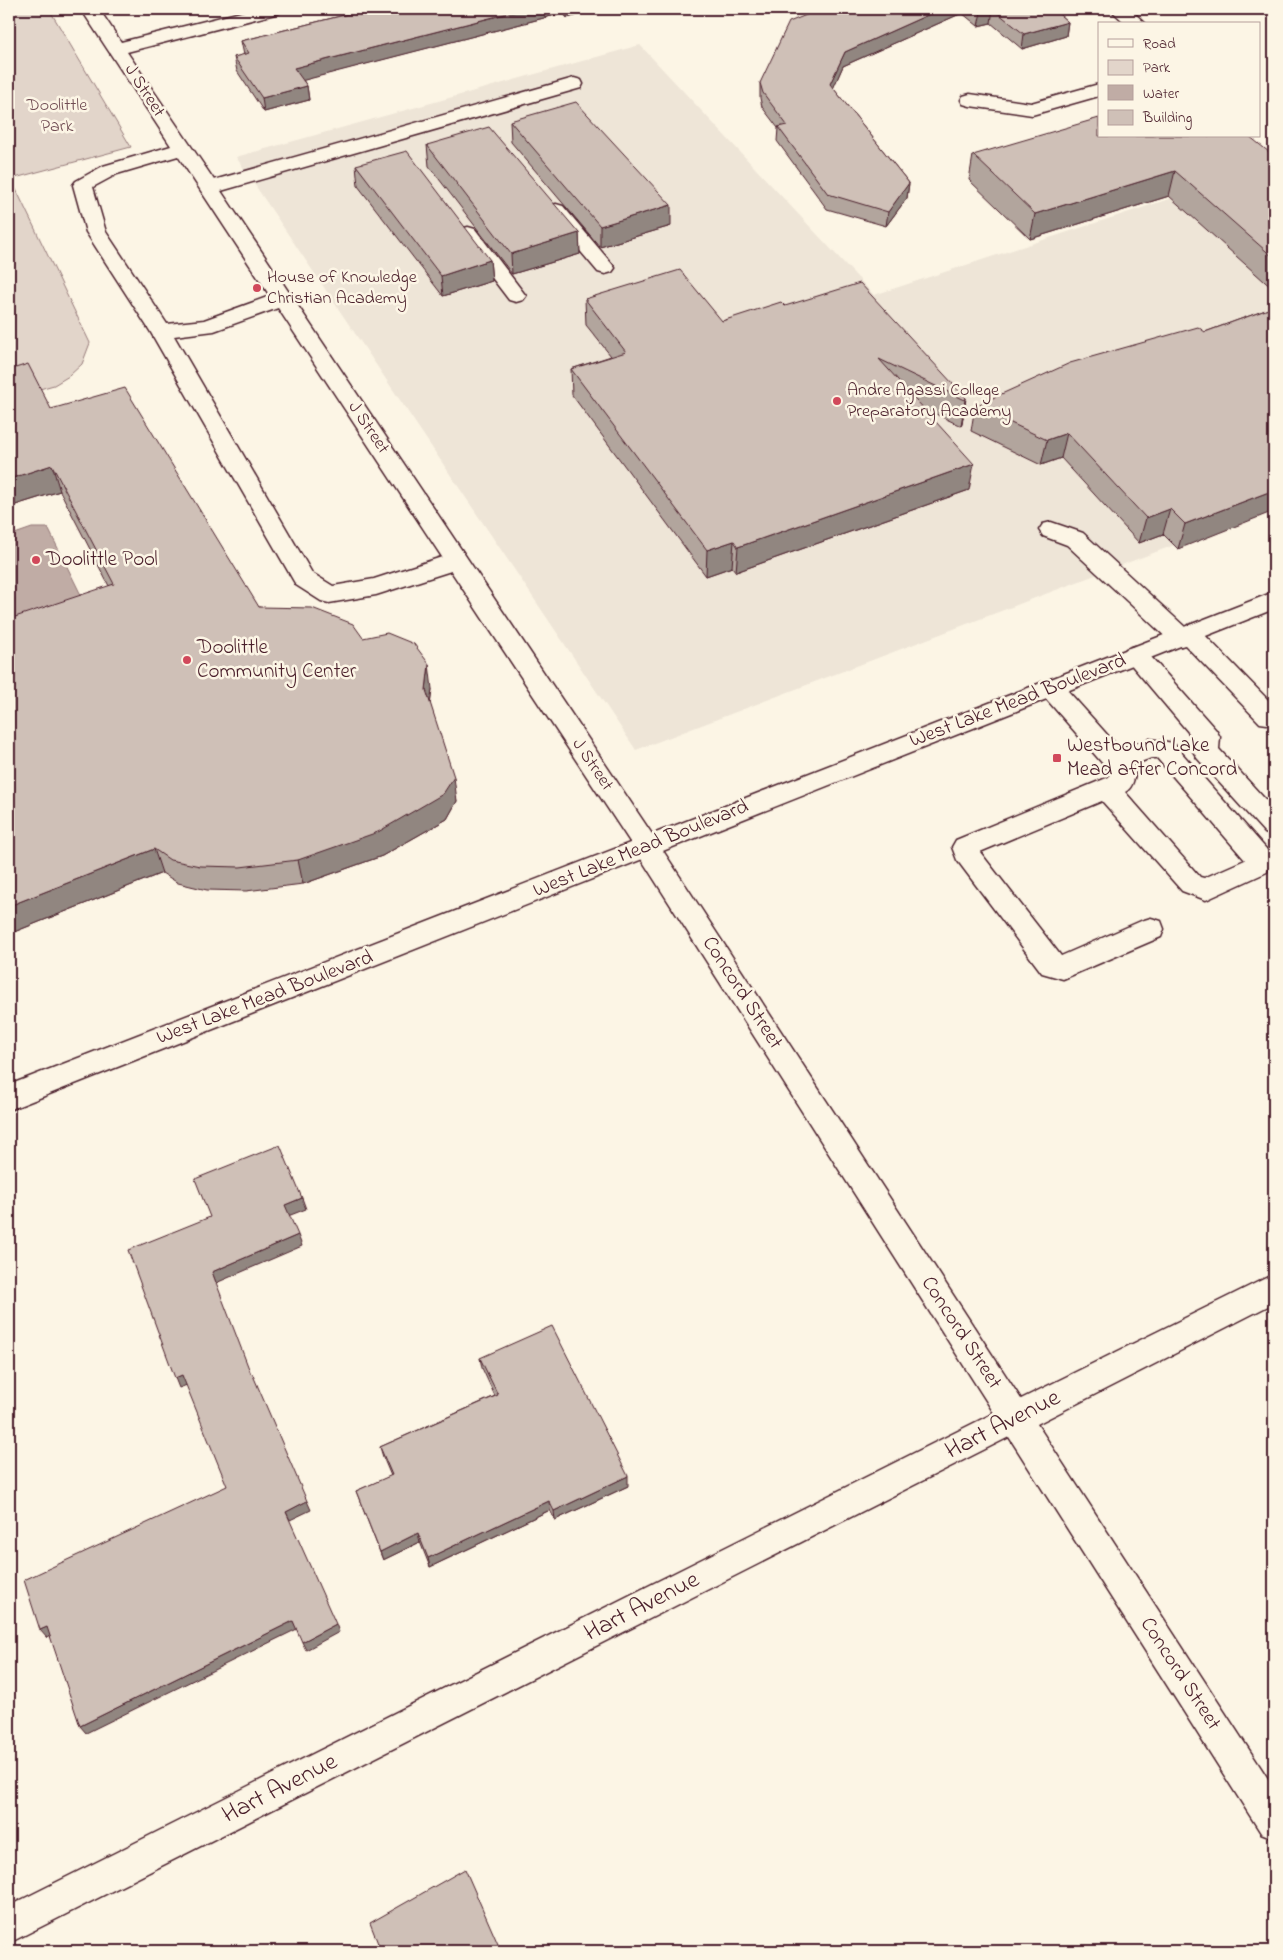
<svg xmlns="http://www.w3.org/2000/svg" width="1283" height="1960" viewBox="0 0 1283 1960" font-family="'Indie Flower',sans-serif">
<rect width="100%" height="100%" fill="#fcf5e5"/>
<filter id="ink" filterUnits="userSpaceOnUse"><feTurbulence type="fractalNoise" baseFrequency=".02" numOctaves="2"/><feDisplacementMap in="SourceGraphic" scale="10" xChannelSelector="R" yChannelSelector="G"/><feConvolveMatrix kernelMatrix="1 2 1 2 8 2 1 2 1" color-interpolation-filters="sRGB"/></filter>
<g filter="url(#ink)">
<path fill="#eee5d7" d="M640,45L874,295L1274,165V507L636,750L236,157Z"/>
<path fill="#e2d5ca" stroke="#967a7a" d="M9,9H49L131,147L11,179L90,343L82,364L69,376L54,385L36,390L9,382Z"/>
<path fill="#c0aca5" stroke="#917474" d="M32,528H48L82,597L9,635V606L15,600L9,585V536Z"/>
<g fill="none" stroke-linecap="round" stroke-linejoin="round">
<g stroke="#4a1f2b" stroke-width="3">
<path id="minor" d="M81,9H99L121,42L253,9H282L279,13L127,52L214,180L567,80L574,78L581,80L583,84L581,88L221,191L656,840L1021,1399L1274,1274V1303L1037,1424L1274,1788V1838L1261,1833L1009,1437L9,1943V1906L994,1413L638,854L451,571L376,595L329,603L321,601L296,585L150,331L86,232L73,185L76,181L103,166L171,146ZM178,156L270,296L204,320L167,324L106,232L93,187L117,174ZM278,308L442,557L374,579L333,586L312,573L174,336L214,331Z
M1110,9H1130L1146,24H1126Z
M1099,84V96L1032,115L970,106L963,104L961,100L963,96L970,94L1031,103Z
M556,204L563,206L612,264L615,268L612,272L605,274L598,272L549,214L546,210L549,206Z
M468,227L475,229L523,292L526,296L523,300L516,302L509,300L461,237L458,233L461,229Z
M1051,522L1083,533L1185,627L1189,625L1198,628L1274,706V725L1260,723L1185,645L1181,646L1172,643L1067,545L1043,536L1039,530L1043,524Z
M1135,646L1144,649L1216,730L1220,737L1219,749L1274,809V836L1265,833L1197,758L1193,751L1194,739L1123,655L1126,649Z
M1051,679L1060,682L1120,749L1150,739L1173,743L1268,851L1272,858L1267,872L1206,900L1182,891L1102,801L980,852L1061,956L1141,921L1151,918L1161,921L1164,929L1161,937L1063,979L1042,973L957,860L952,847L956,840L1109,777L1110,772L1042,694L1039,688L1042,682ZM1151,758H1157L1245,860L1204,878L1200,877L1125,792C1133,788 1134,778 1136,770L1133,765Z"/>
</g>
<g stroke="#4a1f2b" stroke-width="3">
<path id="major" d="M1274,592V609L9,1110V1085Z"/>
</g>
<use href="#minor" fill="#fcf5e5" fill-rule="evenodd"/>
<use href="#major" fill="#fcf5e5" fill-rule="evenodd"/>
</g>
<path fill="#b2a59d" stroke="#4a1f2b" d="M368,9H618L597,14L593,11L567,18L563,13L303,80L307,86L309,100L264,112L237,71L234,57L244,55L241,41Z
M821,9H1053L1068,22L1066,36L1022,49L991,23L978,26L962,13L843,66L833,88L909,183L907,198L886,226L827,209L777,141L778,128L762,107L760,98V83Z
M510,121L671,226L600,247L511,142Z
M427,145L579,233L580,254L512,274L429,166Z
M973,155L1274,156V290L1169,196L1030,239L969,180Z
M356,165L490,260L492,281L443,296L358,186Z
M585,299L722,321L785,306L966,398L962,424L961,426L923,408L969,490L736,572L732,567L706,576L572,395L571,369L611,356L586,325Z
M1274,307L1178,549L1163,534L1139,543L1061,458L1041,465L971,431L975,406L1205,332Z
M9,370L51,409L259,607L363,638L432,689L430,704L457,801L447,819L382,856L303,884L246,891L207,890L178,883L162,873L9,934L109,586L60,491L9,507Z
M480,1358L628,1486L555,1520L550,1510L430,1567L420,1542L383,1560L356,1491L391,1476L383,1457L380,1447L495,1396L482,1368Z"/>
<path fill="#918680" stroke="#4a1f2b" d="M525,9H563V13L297,82L294,68Z
M567,9H593V11L567,18Z
M596,9H618L597,14Z
M941,9H963L962,13L843,66L829,98L830,84L845,52Z
M993,9L991,23L978,26L981,12Z
M1068,22L1066,36L1022,49L1024,34Z
M307,86L309,100L264,112L262,98Z
M1175,171L1169,196L1030,239L1035,214Z
M909,183L907,198L886,226L888,212Z
M671,205V226L600,247V226Z
M579,233L580,254L512,274L511,254Z
M490,260L492,281L443,296L441,276Z
M966,398L962,424L961,426L965,400Z
M1067,433L1061,458L1041,465L1047,440Z
M974,464L969,490L736,572L738,547Z
M52,465L60,491L9,507V479Z
M1274,490V511L1178,549L1185,524Z
M1170,509L1163,534L1139,543L1146,518Z
M734,541L732,567L706,576L707,550Z
M429,664L432,689L429,715L426,690Z
M454,777L457,801L447,819L382,856L303,884L298,860Z
M154,849L162,873L9,934V906Z
M302,1198L306,1209L288,1216L285,1205Z
M298,1235L302,1246L216,1283L212,1272Z
M182,1375L187,1385L179,1388L175,1378Z
M628,1476V1486L555,1520L554,1511Z
M307,1501L311,1510L290,1520L286,1512Z
M549,1501L550,1510L430,1567L428,1558Z
M418,1533L420,1542L383,1560L380,1552Z
M293,1621L297,1629L86,1733L80,1726Z
M336,1624L339,1632L306,1650L302,1642Z
M47,1627L54,1635L47,1638L40,1630Z"/>
<path fill="#cfc0b7" stroke="#4a1f2b" d="M368,9H525L294,68L307,86L262,98L234,57L249,53L241,41Z
M821,9H941L845,52L830,84L909,183L888,212L828,194L778,127L787,125L763,93L760,83L789,22Z
M977,9H992L981,12Z
M993,9H1053L1068,22L1024,34Z
M576,102L671,205L600,226L510,121Z
M1099,118V136H1249L1274,156V258L1175,171L1035,214L973,155Z
M489,127L579,233L511,254L427,145Z
M407,151L490,260L441,276L356,165Z
M680,270L722,321L781,302L785,306L860,283L966,398L965,400L879,359L974,464L738,547L734,541L707,550L571,369L626,352L585,299Z
M1274,307V490L1185,524L1170,509L1146,518L1067,433L1047,440L975,406L1070,363L1198,327L1205,332Z
M28,364L51,409L125,388L259,607L312,608L353,624L363,638L387,633L414,644L429,664L426,690L454,777L443,794L378,832L298,860L240,867L200,866L170,860L154,849L9,906V619L114,584L52,465L9,479V370Z
M280,1145L302,1198L285,1205L298,1235L212,1272L251,1374L252,1373L307,1501L286,1512L336,1624L302,1642L293,1621L80,1726L47,1627L40,1630L24,1580L227,1486L182,1375L175,1378L128,1250L210,1217L195,1179Z
M552,1326L628,1476L554,1511L549,1501L428,1558L418,1533L380,1552L356,1491L392,1475L380,1447L498,1395L480,1358Z
M465,1869L501,1951H381L370,1923Z"/>
</g>
<g fill="#d1495b" stroke="#fcf5e5" stroke-width="2">
<circle cx="257" cy="288" r="5"/>
<circle cx="837" cy="401" r="5"/>
<circle cx="36" cy="560" r="5"/>
<circle cx="187" cy="660" r="5"/>
<rect x="1052" y="753" width="10" height="10" rx="2.5"/>
</g>
<g text-anchor="middle" dominant-baseline="central" stroke-width="5" stroke-linejoin="round" paint-order="stroke">
<g font-size="18" fill="#4a1f2b" stroke="#fcf5e5">
<text transform="translate(144 91) rotate(57)">J Street</text>
<text transform="translate(368 428) rotate(56)">J Street</text>
<text transform="translate(592 765) rotate(56)">J Street</text>
</g>
<g font-size="18" fill="#704c53" stroke="#fcf5e5">
<text x="57" y="106">Doolittle<tspan x="57" dy="21">Park</tspan></text>
</g>
<g font-size="18" fill="#4a1f2b" stroke="#fcf5e5" text-anchor="start">
<text x="267" y="278">House of Knowledge<tspan x="267" dy="21">Christian Academy</tspan></text>
<text x="847" y="391">Andre Agassi College<tspan x="847" dy="21">Preparatory Academy</tspan></text>
</g>
<g font-size="21" fill="#4a1f2b" stroke="#fcf5e5" text-anchor="start">
<text x="46" y="560">Doolittle Pool</text>
<text x="197" y="648">Doolittle<tspan x="197" dy="24">Community Center</tspan></text>
<text x="1067" y="746">Westbound Lake<tspan x="1067" dy="24">Mead after Concord</tspan></text>
</g>
<g font-size="21" fill="#4a1f2b" stroke="#fcf5e5">
<text transform="translate(1018 701) rotate(-21)">West Lake Mead Boulevard</text>
<text transform="translate(641 849) rotate(-22)">West Lake Mead Boulevard</text>
<text transform="translate(742 993) rotate(57)">Concord Street</text>
<text transform="translate(265 998) rotate(-21)">West Lake Mead Boulevard</text>
<text transform="translate(961 1333) rotate(57)">Concord Street</text>
<text transform="translate(1180 1674) rotate(57)">Concord Street</text>
</g>
<g font-size="25" fill="#4a1f2b" stroke="#fcf5e5">
<text transform="translate(1003 1425) rotate(-27)">Hart Avenue</text>
<text transform="translate(642 1607) rotate(-27)">Hart Avenue</text>
<text transform="translate(280 1789) rotate(-27)">Hart Avenue</text>
</g>
</g>
<rect width="1283" height="1960" fill="none" stroke="#fcf5e5" stroke-width="30"/>
<rect x="15" y="15" width="1253" height="1930" fill="none" stroke="#4a1f2b" stroke-width="2" filter="url(#ink)"/>
<rect x="1098" y="22" width="162" height="115" fill="#fcf5e5" stroke="#b59f9b"/>
<rect x="1108" y="39" width="25" height="8" fill="#fcf5e5" stroke="#b59f9b"/>
<text x="1143" y="48" font-size="15" fill="#4a1f2b">Road</text>
<rect x="1108" y="60" width="25" height="15" fill="#e2d5ca" stroke="#b59f9b"/>
<text x="1143" y="72" font-size="15" fill="#4a1f2b">Park</text>
<rect x="1108" y="85" width="25" height="15" fill="#c0aca5" stroke="#b59f9b"/>
<text x="1143" y="98" font-size="15" fill="#4a1f2b">Water</text>
<rect x="1108" y="110" width="25" height="15" fill="#cfc0b7" stroke="#b59f9b"/>
<text x="1143" y="122" font-size="15" fill="#4a1f2b">Building</text>
</svg>
